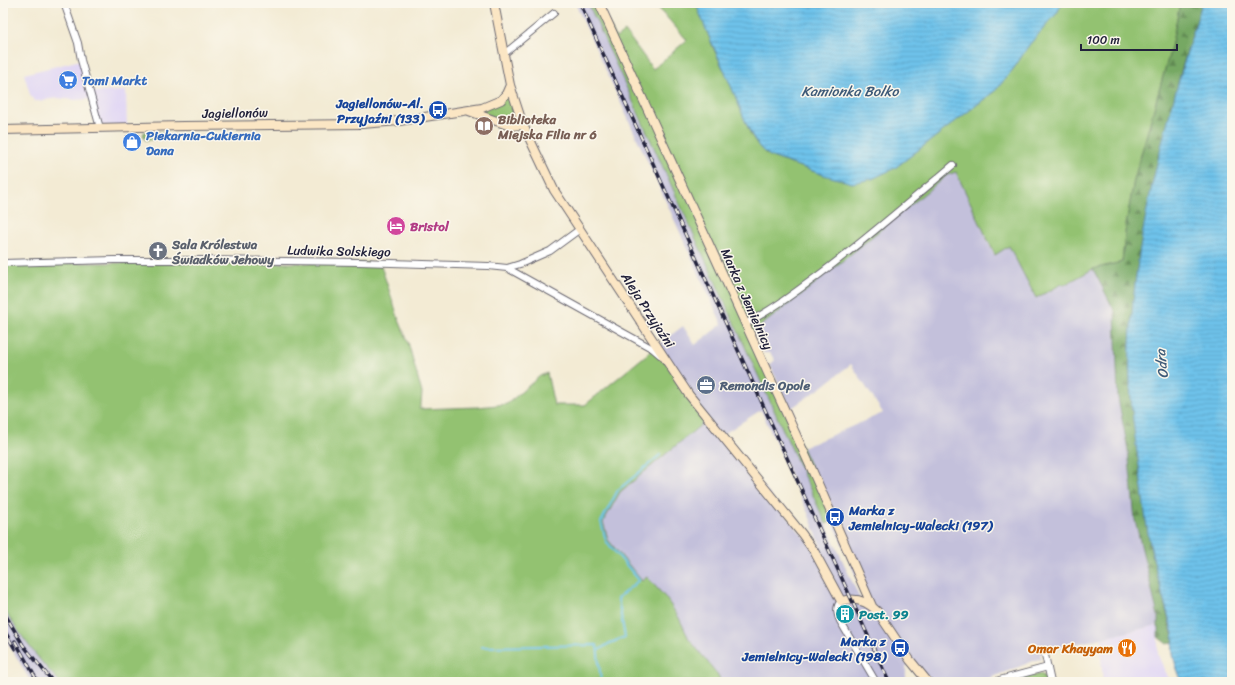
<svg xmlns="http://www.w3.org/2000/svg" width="1235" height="685" viewBox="0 0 1235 685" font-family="Sriracha,sans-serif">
<defs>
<pattern id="forest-firs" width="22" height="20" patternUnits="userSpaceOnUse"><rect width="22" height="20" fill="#76a863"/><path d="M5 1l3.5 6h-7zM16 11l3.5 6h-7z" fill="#608853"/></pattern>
<pattern id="cemetery-stones" width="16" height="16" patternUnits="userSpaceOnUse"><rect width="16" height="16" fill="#93c271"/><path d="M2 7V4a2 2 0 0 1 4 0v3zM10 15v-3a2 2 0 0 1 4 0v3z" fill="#7ea663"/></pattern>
<pattern id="water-rules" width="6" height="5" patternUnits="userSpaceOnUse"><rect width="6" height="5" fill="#6ec2ea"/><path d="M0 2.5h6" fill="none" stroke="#5fa6ca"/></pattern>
</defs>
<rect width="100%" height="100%" fill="#fbf7ec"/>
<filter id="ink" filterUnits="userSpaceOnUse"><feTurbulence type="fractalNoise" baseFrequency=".025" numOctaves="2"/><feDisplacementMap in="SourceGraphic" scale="8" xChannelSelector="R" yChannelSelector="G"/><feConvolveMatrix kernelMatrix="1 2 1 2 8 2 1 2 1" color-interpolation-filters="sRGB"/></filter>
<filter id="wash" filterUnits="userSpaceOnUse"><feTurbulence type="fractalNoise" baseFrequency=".012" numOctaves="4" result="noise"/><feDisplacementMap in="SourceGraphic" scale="16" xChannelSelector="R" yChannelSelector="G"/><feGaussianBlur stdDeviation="0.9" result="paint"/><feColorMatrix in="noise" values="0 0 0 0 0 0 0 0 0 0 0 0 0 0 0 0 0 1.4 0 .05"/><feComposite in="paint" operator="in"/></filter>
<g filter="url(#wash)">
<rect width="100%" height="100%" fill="#f3ebd4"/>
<path fill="#dfd4f5" d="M81,60L90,92L126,91L127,127L100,128L91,99L75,100L57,98L39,101H35L31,97L24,74Z
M1158,625V655L1170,682H1103L1101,658L1102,638Z"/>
<path fill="#c3c0db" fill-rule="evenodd" d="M575,3H588L861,601L867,603L802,448L883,413L851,364L822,387L790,409L770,365L775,360L770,353H764L755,331L947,175L957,172L994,255L1009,245L1036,298L1062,283L1064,285L1093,269L1115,312L1118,398L1128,450L1135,520L1158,616V625L1051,650L1040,654L1041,658L980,682H928L911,660L906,667V679L907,682H721L718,675L689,639L679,618L666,598L646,577L642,581L608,540L603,522L620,492L631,482L657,346L683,326L695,345L722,324ZM761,410L808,513L821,546L815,551L722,435Z
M3,608L26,642L52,674L60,682H31L3,634Z"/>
<path fill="#93c271" stroke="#5a7256" d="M588,3H599L616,38L625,31L653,69L687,40L654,3H696L713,47L733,90L751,135L760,148L765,153L772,157L824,175L895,168L996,90L1014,68L1029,45L1057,13L1062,3H1180L1171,48L1134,180L1126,225L1122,262L1093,269L1064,285L1062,284L1036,298L1009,246L995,255L956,172L947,175L802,294L750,334L835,520L826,524Z
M508,91L523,125L467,111L482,108Z
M144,132H164L165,139L145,140V137L143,136Z
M3,263H380L399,320L408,342L422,393L421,404L419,409L478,407L507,404L540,376L547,373L554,405H585L657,346L708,419L620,492L603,522L608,540L642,581L647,577L666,598L679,618L689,639L718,675L721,682H60C38,660 20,634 3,608Z"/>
<path fill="url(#forest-firs)" stroke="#4c654f" d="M1180,3H1202L1182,68L1152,186L1135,284L1130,345V387L1133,418L1151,550L1174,641L1167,644L1158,637V616L1135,520L1128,450L1118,398L1115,312L1093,269L1122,262L1126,225L1134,180L1171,48Z"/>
<path fill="url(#cemetery-stones)" stroke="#5a7256" d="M1041,674L1048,679L1049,682H1006Z"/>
<path fill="url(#water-rules)" stroke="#487292" d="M696,3H1062L1057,13L1029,45L1014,68L996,90L895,168L872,179L852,183L824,175L772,157C765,153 760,149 756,142C747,129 740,107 733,91C721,62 706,33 696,3Z
M1202,3H1232V682H1182C1177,669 1171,655 1173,642L1174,641L1173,634C1166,606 1157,578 1151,549C1145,522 1143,494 1139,466C1133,426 1128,385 1130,344C1135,228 1168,114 1202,3Z"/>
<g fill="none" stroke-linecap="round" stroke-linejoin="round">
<path stroke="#6ec2ea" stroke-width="2" d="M482,647L597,645L601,682
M599,650L608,644L625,637L618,599L619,597L639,580L606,541L601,522L618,490L660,455"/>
</g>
</g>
<g filter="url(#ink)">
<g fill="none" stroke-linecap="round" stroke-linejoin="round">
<g stroke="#6b6871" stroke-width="8">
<path id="street" d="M64,3L78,43L81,60L100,128
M504,54L554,13
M3,263L114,260H200L359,262L488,266L507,268L653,349L660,355
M507,268L520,264L550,251L580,229
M745,324C770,311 793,294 816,277C863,242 908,203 953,165
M841,601C835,607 837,614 840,621L876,682
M1045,655L1051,682
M992,682L1048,667"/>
</g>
<g stroke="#6b6871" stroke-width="10">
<path id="secondary" d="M494,3L507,70L510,85L523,125L554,190L689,395L802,534L814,551L841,601C855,597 867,601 877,611L910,660L928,682
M599,3L813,472L872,606
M469,111L510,126L523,125
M3,130L183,126L362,124L399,121L482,108L501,100L506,94L510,85"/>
</g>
<use href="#street" stroke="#fff" stroke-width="6"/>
<use href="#secondary" stroke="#fbe6c4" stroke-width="8"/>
<g stroke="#22223b" stroke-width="3.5">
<path id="rail" d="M580,3L889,682
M3,611L23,645L53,682
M3,628L15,649
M15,641L38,682"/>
</g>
<use href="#rail" stroke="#fbf7ec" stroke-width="2" stroke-dasharray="6" stroke-linecap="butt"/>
</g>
</g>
<defs>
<g id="supermarket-disc" transform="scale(1)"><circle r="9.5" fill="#3f7fe0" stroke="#fbf7ec"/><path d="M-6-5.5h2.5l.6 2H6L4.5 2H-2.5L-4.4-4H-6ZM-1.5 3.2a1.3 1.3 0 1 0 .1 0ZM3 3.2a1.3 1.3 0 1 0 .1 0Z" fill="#fff"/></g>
<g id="bus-disc" transform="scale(1)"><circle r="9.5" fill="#1a4fb4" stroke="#fbf7ec"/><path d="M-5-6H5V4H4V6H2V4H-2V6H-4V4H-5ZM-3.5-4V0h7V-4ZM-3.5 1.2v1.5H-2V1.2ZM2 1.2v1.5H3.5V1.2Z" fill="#fff"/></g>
<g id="library-disc" transform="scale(1)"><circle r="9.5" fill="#8d6e63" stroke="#fbf7ec"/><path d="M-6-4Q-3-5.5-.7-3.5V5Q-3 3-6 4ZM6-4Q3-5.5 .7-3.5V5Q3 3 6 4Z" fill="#fff"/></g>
<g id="shop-disc" transform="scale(1)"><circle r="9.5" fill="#3f7fe0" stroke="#fbf7ec"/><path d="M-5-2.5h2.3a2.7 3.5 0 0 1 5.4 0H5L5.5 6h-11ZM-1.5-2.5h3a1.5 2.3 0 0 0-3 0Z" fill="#fff"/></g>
<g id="hotel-disc" transform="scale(1)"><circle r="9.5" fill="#d1479c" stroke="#fbf7ec"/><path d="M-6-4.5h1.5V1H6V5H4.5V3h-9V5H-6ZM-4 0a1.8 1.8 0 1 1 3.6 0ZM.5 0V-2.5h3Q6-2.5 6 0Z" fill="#fff"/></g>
<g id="church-disc" transform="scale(1)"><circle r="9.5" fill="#6b7280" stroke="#fbf7ec"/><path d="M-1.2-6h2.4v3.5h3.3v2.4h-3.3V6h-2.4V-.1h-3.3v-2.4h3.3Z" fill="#fff"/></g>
<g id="office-disc" transform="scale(1)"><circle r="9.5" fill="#5c6f8a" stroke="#fbf7ec"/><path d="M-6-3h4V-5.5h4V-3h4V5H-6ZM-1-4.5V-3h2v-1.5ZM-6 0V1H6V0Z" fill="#fff"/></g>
<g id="building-disc" transform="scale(1)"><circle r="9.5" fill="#0f9aa8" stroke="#fbf7ec"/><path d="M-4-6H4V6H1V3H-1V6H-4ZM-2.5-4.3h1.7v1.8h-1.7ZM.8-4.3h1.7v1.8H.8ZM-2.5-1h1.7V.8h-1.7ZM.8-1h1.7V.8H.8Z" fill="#fff"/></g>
<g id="restaurant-disc" transform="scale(1)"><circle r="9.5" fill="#e8710a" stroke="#fbf7ec"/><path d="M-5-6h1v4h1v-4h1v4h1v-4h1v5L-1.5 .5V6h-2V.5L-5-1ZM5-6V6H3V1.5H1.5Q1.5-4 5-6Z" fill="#fff"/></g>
</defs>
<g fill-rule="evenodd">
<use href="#supermarket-disc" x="68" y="80"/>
<use href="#bus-disc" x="438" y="110"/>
<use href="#library-disc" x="484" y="126"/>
<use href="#shop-disc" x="132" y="142"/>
<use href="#hotel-disc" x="396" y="226"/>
<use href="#church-disc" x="158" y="251"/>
<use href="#office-disc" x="706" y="385"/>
<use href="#bus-disc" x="835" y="517"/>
<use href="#building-disc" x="845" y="614"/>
<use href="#bus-disc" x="900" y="648"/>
<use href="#restaurant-disc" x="1127" y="648"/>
</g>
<g text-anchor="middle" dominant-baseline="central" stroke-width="3" stroke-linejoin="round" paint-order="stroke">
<g font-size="13" font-weight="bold" fill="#366cbe" stroke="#fbf7ec" text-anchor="start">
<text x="82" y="80">Tomi Markt</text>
<text x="146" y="135">Piekarnia-Cukiernia<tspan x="146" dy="15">Dana</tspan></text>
</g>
<g font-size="13" font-weight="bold" fill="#164399" stroke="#fbf7ec" text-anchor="end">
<text x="424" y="103">Jagiellonów-Al.<tspan x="424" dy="15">Przyjaźni (133)</tspan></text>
<text x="849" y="510" text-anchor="start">Marka z<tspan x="849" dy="15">Jemielnicy-Walecki (197)</tspan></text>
<text x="886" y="641">Marka z<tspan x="886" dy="15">Jemielnicy-Walecki (198)</tspan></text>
</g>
<g font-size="13" fill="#22223b" stroke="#fbf7ec">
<text transform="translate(235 113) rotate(-1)">Jagiellonów</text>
<text transform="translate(339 251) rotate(1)">Ludwika Solskiego</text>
<text transform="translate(747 299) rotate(66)">Marka z Jemielnicy</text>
<text transform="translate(648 310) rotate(57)">Aleja Przyjaźni</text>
</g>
<g font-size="13" font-weight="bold" fill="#785e54" stroke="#fbf7ec" text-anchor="start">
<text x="498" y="119">Biblioteka<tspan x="498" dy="15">Miejska Filia nr 6</tspan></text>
</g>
<g font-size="13" font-weight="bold" fill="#b23c85" stroke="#fbf7ec" text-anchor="start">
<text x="410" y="226">Bristol</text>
</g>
<g font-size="13" font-weight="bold" fill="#5b616d" stroke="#fbf7ec" text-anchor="start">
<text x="172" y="244">Sala Królestwa<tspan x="172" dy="15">Świadków Jehowy</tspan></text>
</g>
<g font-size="13" font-weight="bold" fill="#4e5e75" stroke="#fbf7ec" text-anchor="start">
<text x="720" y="385">Remondis Opole</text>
</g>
<g font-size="13" font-weight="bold" fill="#0d838f" stroke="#fbf7ec" text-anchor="start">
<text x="859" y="614">Post. 99</text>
</g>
<g font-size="13" font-weight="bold" fill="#c56008" stroke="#fbf7ec" text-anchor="end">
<text x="1113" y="648">Omar Khayyam</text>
</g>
<g font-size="14" font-style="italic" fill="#3d5a78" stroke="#fbf7ec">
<text x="850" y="91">Kamionka Bolko</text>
<text transform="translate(1162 364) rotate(-96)">Odra</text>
</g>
</g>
<rect width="1235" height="685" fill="none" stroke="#fbf7ec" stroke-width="16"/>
<path d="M1081 44v6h96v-6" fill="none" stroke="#22223b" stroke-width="2"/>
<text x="1087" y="44" font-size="12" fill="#22223b" stroke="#fbf7ec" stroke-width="3" paint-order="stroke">100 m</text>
</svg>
